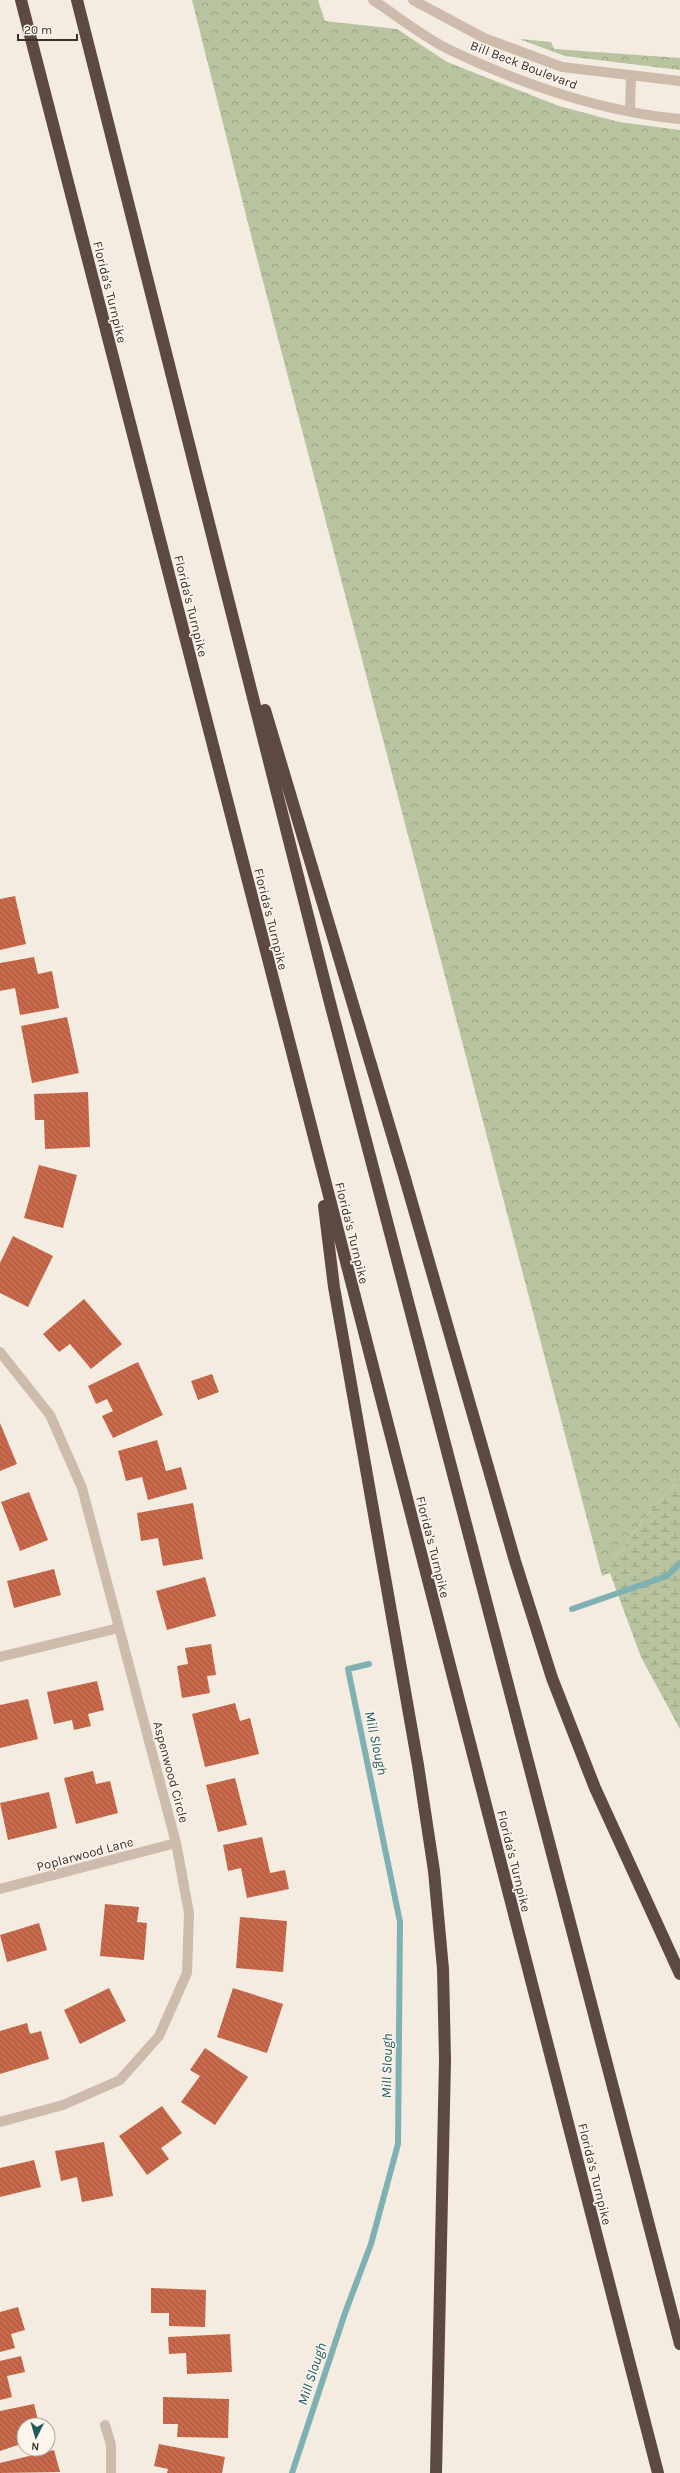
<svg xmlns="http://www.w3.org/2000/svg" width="680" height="2473" viewBox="0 0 680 2473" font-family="Karla,sans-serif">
<defs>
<pattern id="forest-crowns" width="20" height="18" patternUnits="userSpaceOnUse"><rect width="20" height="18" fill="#b8c4a0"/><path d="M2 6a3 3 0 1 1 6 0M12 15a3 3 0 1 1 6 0" fill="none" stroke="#97a083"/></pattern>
<pattern id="wetland-marsh" width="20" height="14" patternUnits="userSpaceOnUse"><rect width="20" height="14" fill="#b8c4a0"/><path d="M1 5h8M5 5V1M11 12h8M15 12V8" fill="none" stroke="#97a083"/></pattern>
<pattern id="building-back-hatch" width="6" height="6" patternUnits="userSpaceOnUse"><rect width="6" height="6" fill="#c8694b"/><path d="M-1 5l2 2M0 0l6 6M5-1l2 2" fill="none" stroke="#a4573f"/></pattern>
</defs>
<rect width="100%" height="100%" fill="#f4ebe1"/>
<path fill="url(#forest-crowns)" d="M192,0H318L325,21L397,29L447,62L559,106L619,122L680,130V1478L647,1515L602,1576L253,243Z
M519,39L551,42L554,49L680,58V70L565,56Z"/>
<path fill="url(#wetland-marsh)" d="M680,1478V1729L641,1657L610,1573L602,1576L647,1515Z"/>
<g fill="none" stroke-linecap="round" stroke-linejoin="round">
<path stroke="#7fb0b2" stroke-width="6" d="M572,1609L667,1576L680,1563
M292,2473L345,2313L371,2244L398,2144L400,1922L348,1669L369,1664"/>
</g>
<path fill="url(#building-back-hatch)" d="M15,896L26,944L0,950V899Z
M34,957L38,974L52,971L59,1008L20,1015L15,988L0,991V963Z
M67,1017L79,1073L32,1083L21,1026Z
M88,1092L90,1147L45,1149L44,1120H35L34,1094Z
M39,1165L77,1175L63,1228L24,1218Z
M13,1236L53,1256L28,1307L0,1293V1263Z
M84,1299L122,1344L91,1369L70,1344L59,1352L43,1334Z
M138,1362L163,1415L113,1438L102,1416L113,1411L107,1399L96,1404L88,1386Z
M212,1374L219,1392L198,1400L191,1381Z
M0,1423L17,1464L0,1471Z
M157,1440L166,1471L181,1467L187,1489L148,1500L142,1477L126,1481L118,1451Z
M29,1492L48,1540L20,1551L1,1502Z
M193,1503L203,1559L163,1566L158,1538L141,1541L137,1513Z
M54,1569L61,1595L14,1608L7,1581Z
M205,1577L216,1616L167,1630L156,1591Z
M211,1644L216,1675L207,1676L210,1693L182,1698L177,1666L188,1664L185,1648Z
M97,1681L104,1710L88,1714L91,1726L74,1730L72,1720L54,1724L47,1692Z
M28,1699L38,1739L0,1748V1705Z
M235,1703L240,1721L250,1718L259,1754L205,1767L192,1714Z
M93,1771L96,1784L110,1781L118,1813L76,1824L64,1778Z
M235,1778L247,1825L218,1832L206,1785Z
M49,1792L57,1828L8,1840L0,1803Z
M262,1837L270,1873L285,1870L289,1889L247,1898L241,1868L228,1871L223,1845Z
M105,1904L139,1907L137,1922L147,1923L144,1960L100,1956Z
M240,1917L287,1921L283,1972L236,1968Z
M39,1923L47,1950L7,1962L0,1935Z
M109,1988L126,2021L80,2044L64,2010Z
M233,1988L283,2004L267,2053L217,2037Z
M27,2023L30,2034L41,2031L49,2059L0,2074V2031Z
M205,2048L248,2077L215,2125L181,2102L200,2076L190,2070Z
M162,2106L182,2133L161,2148L169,2159L147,2175L119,2136Z
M104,2142L113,2196L82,2202L77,2177L61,2181L55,2151Z
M34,2160L41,2187L0,2197V2168Z
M151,2288L206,2290L205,2327L169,2326V2313H151Z
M18,2307L25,2330L11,2334L15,2348L0,2352V2312Z
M230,2334L232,2372L187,2374L186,2353L169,2354L168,2337Z
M21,2356L25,2372L7,2376L12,2397L0,2400V2361Z
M163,2397L229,2399L228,2438L177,2437L178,2424H163Z
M34,2404L39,2424L24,2425V2443L0,2451V2411Z
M159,2444L225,2457L222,2473H167L168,2469L154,2466Z
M54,2450L60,2472L0,2473V2463Z"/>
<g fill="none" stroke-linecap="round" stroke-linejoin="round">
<path stroke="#cdbbac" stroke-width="10" d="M0,1352L50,1415L82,1488L176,1843L189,1913L187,1973L159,2036L120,2080L63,2105L0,2122
M0,1657L119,1628
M0,1889L176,1843
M105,2425L111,2445V2473"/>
<path stroke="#cdbbac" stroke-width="10" d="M373,0C399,17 424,38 452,51C521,84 603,112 680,119
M413,0L484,38L562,67L680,81
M630,111L631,75"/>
<path stroke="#5c4a42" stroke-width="12" d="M21,0L658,2473
M77,0L329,999L680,2344
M265,710L404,1175L515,1561L552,1678L595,1788L680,1974
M324,1206L334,1287L418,1765L434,1871L443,1969L445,2060L436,2473"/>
</g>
<g text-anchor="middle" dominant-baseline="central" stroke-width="3" stroke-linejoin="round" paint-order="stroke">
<g font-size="13" fill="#3b302b" stroke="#fbf5ee">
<text transform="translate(524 65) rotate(21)">Bill Beck Boulevard</text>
<text transform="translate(110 292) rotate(76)">Florida's Turnpike</text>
<text transform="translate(191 606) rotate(76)">Florida's Turnpike</text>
<text transform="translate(271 919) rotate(76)">Florida's Turnpike</text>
<text transform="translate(352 1233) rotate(76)">Florida's Turnpike</text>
<text transform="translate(433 1547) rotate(76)">Florida's Turnpike</text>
<text transform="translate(171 1772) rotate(75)">Aspenwood Circle</text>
<text transform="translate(85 1854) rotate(-15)">Poplarwood Lane</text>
<text transform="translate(514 1861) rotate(76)">Florida's Turnpike</text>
<text transform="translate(595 2174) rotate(76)">Florida's Turnpike</text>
</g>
<g font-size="14" font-style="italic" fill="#1f5a5e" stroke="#fbf5ee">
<text transform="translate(376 1743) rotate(78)">Mill Slough</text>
<text transform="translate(387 2066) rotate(-89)">Mill Slough</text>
<text transform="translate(312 2374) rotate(-72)">Mill Slough</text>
</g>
</g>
<g transform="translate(36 2437) rotate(185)"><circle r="19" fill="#fbf5ee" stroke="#aea6a0"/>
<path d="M0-3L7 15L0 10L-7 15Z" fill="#1f5a5e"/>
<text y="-6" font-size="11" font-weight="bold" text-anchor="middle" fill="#3b302b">N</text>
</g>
<path d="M18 34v6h59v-6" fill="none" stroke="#3b302b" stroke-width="2"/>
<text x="24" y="34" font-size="12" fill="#3b302b" stroke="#fbf5ee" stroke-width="3" paint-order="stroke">20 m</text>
</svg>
